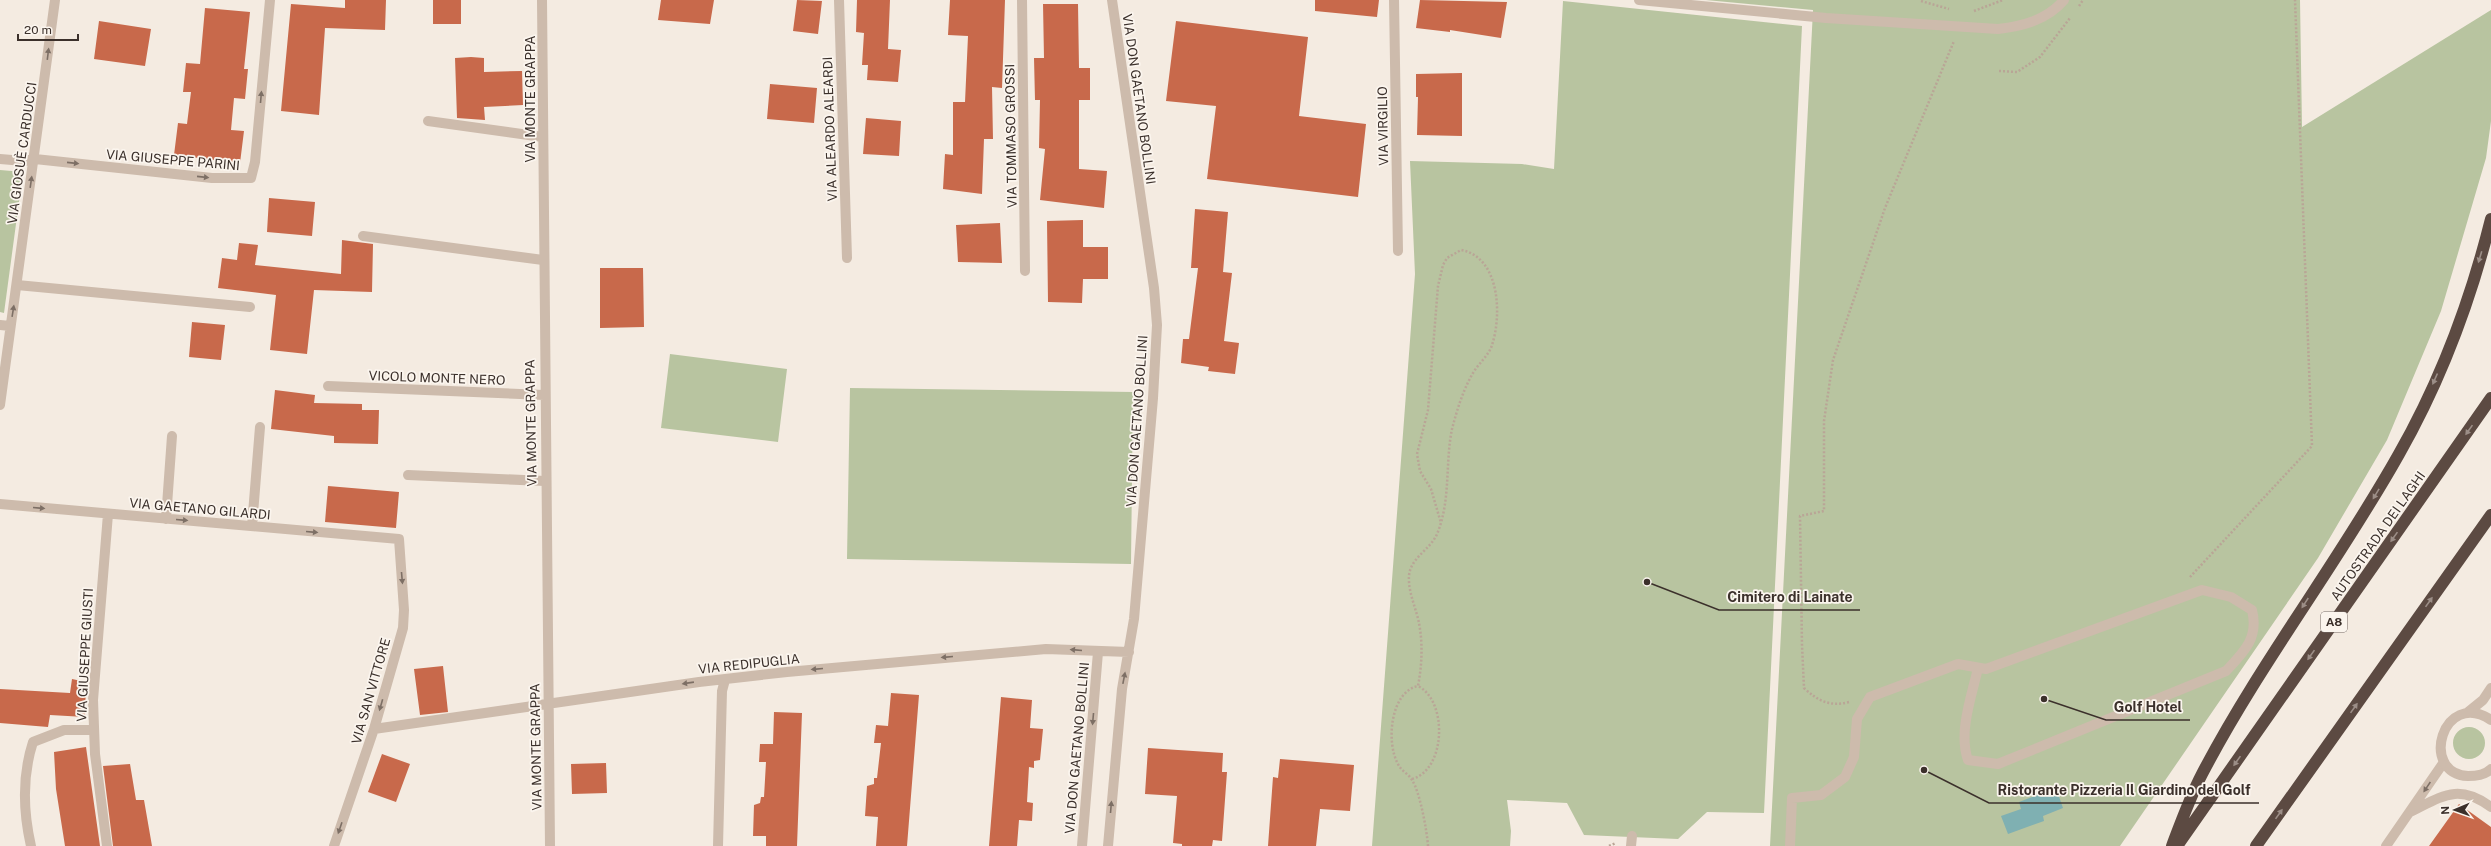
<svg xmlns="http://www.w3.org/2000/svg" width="2491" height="846" viewBox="0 0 2491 846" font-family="'Public Sans',sans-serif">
<rect width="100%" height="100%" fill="#f4ebe1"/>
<path fill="#b8c4a0" d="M1706,0H2300L2302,127L2491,10V121L2486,158L2441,311L2387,440L2318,558L2120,846H1770L1813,10Z
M1563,1L1802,26L1764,813L1707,812L1678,839L1584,835L1567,803L1507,800L1511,831L1510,846H1372L1415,274L1410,161L1522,164L1554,169Z
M0,170L23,172L4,313L0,312Z
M670,354L787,369L778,442L661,428Z
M850,388L1133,392L1131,564L847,559Z
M2453 743a16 16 0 1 1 32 0a16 16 0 1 1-32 0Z"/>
<path fill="#7fb0b2" d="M2056,788L2063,808L2043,816L2044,821L2008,834L2001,816L2021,809L2019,802Z"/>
<path fill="#c8694b" d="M345,0H386L385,30L325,28L319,115L281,111L291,4L345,8Z
M433,0H461V24H433Z
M661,0H714L710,24L658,20Z
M797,0L822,1L818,34L793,31Z
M857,0H890L888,49L901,50L898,82L867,80L868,65H862L864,33L856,32Z
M950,0H1005L1002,88L992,87L993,139H984L982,194L943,189L945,154L953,155V102H965L968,36L948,35Z
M1315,0H1379L1377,17L1315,11Z
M1420,0L1507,2L1501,38L1450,30V32L1416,28Z
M1043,4H1078L1079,68H1090V100H1079V169L1107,171L1104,208L1040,200L1045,149L1039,148L1040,100H1035L1034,58H1044Z
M205,8L250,12L244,69H248L245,99L234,98L231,130L244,131L240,163L174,155L178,123L187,124L191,92H183L186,63L200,64Z
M99,21L151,29L145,66L94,59Z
M1176,21L1308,37L1299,116L1366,124L1358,197L1207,179L1216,106L1166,101Z
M471,57L484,58V72L522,71L523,105L484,107L485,120L457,118L455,58Z
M1462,73V136L1417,135L1418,97H1416V74Z
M770,84L817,88L814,123L767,119Z
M866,118L901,121L899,156L863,154Z
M269,198L315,202L312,236L267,232Z
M1195,209L1228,212L1223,272L1232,273L1224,341L1239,343L1235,374L1208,371L1209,367L1181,363L1183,339H1189L1198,268H1191Z
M1083,220V247H1108V279H1083L1082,303L1048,302L1047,221Z
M1000,223L1002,263L958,262L956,225Z
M342,240L373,244L372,292L314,290L307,354L270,350L276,295L218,288L222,258L237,260L239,243L258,245L255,265L341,274Z
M600,268H643L644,327L600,328Z
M192,322L225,325L221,360L189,357Z
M275,390L315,395L314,403L362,404V410H379L378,444L334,443V436L271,429Z
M328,486L399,492L396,528L325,522Z
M443,666L448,712L420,715L414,669Z
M72,679L86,682L85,717L50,715L48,727L0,723V689L70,693Z
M891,693L919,695L907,846H876L878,817L865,816L867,786L874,784V778H877L881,743H874L876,725L888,726Z
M1001,697L1032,700L1030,728L1043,729L1040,760L1034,761V768L1029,767L1027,802L1033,803L1032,821L1019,820L1017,846H989Z
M774,712L802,713L797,846H766V836H753L754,805L760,803L761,797H764L766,762H759L760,744H773Z
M86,747L100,846H65L56,789L54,752Z
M1148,748L1223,753L1222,772H1227L1222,841L1213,840L1212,846H1182V844L1173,843L1177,796L1145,794Z
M382,754L410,764L396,802L368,792Z
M1280,759L1354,765L1350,811L1320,809L1316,846H1268L1273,777L1278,778Z
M606,763L607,793L572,794L571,764Z
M130,764L136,800H144L152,846H113L103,766Z
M2459,804L2491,827V846H2429Z"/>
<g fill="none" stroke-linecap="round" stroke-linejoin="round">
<path stroke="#b9a596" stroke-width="2.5" stroke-dasharray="2 2" stroke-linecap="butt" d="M1921,1L1949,9
M2079,6L2083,0
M1974,11L2003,0
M1999,71L2017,72L2040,57L2070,18
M2190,577L2312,446L2295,0
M1849,702C1830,707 1818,701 1804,688L1802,645L1800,516L1824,511V421L1833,360L1885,208L1954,41
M1412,779C1446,770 1448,701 1418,686
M1428,846C1427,831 1420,792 1412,780C1409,774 1401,771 1398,764C1386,743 1390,692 1418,686C1422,665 1423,644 1419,623C1416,608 1408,592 1409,576C1410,558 1431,549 1437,534C1451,501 1445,463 1452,429C1457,410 1463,390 1473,373C1479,363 1489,355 1492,345C1502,315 1500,257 1461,250L1447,258L1443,265L1438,286L1428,410L1417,454L1420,471L1431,489L1441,523
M1609,846L1616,843"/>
<path stroke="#cdbbac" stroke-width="10" d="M428,121L543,137
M363,236L543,260
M17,285L250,307
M408,475L545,481
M2410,812C2443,796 2458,783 2491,807
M31,846C23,811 22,776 33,742L64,730H93
M1790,846L1792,798L1821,795L1845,777L1854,757L1857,719L1870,697L1958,664L1986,669L2202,590L2231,597L2252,610C2259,638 2244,652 2226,671L1998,764L1968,760C1958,732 1972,695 1978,668
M2386,846L2444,762"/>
<path stroke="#cdbbac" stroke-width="10" d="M542,0L550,846
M839,0L847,258
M1022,0L1025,271
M1394,0L1398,251
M1639,0L1826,18L1998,29C2023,26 2047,20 2064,0
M0,159L24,161L35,159L212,178H251L255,162L270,0
M0,325L10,326
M328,386L544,395
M0,405L55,0
M0,504L399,539L404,610L403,628L374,729L334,846
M166,519L172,436
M252,526L260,427
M2467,713L2483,700L2491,688
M2491,720C2442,688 2419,774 2468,776C2476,776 2485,775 2491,769
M374,729L699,682L787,672L1046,649L1129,652
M107,846L95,754L93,700L108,514
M718,846L722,691L725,680
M1082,846L1098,652
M1108,846L1122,689L1134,619L1153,398L1157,325L1154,288L1112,0
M1631,846L1632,836"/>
<path stroke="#5c4a42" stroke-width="12" d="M2172,846C2181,822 2190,797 2202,774C2260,663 2338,563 2399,454C2440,382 2471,299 2491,219
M2177,846L2491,398
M2256,846L2491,515"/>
</g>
<defs><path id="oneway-solid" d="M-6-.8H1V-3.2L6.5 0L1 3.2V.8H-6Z"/></defs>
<g fill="#7d6f65">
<use href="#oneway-solid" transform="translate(48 54) rotate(-83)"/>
<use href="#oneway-solid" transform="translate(261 97) rotate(-85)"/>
<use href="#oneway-solid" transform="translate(73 163) rotate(6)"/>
<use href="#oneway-solid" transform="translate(203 177) rotate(6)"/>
<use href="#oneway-solid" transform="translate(31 182) rotate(-82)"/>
<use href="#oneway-solid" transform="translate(13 311) rotate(-81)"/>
<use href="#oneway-solid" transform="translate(39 508) rotate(5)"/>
<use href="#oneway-solid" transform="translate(182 520) rotate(5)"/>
<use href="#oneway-solid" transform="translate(312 532) rotate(5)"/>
<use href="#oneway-solid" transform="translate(402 578) rotate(85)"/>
<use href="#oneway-solid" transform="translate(1076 650) rotate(-175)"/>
<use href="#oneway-solid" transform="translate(947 657) rotate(175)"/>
<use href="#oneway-solid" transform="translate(817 669) rotate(175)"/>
<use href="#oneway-solid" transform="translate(1124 678) rotate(-79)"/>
<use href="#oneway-solid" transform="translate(688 683) rotate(172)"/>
<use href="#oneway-solid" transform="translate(381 705) rotate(106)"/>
<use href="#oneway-solid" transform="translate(1093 719) rotate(95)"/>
<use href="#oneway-solid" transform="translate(2427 787) rotate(124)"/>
<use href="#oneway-solid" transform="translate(1111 807) rotate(-85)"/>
<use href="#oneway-solid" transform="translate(340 828) rotate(109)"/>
</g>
<g fill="#9c8e87">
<use href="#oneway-solid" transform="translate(2480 257) rotate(107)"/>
<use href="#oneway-solid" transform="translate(2435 379) rotate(114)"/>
<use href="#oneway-solid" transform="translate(2469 430) rotate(125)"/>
<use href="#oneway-solid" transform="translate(2376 494) rotate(121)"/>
<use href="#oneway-solid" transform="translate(2394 537) rotate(125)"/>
<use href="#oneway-solid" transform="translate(2429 602) rotate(-55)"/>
<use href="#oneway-solid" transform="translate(2305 603) rotate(123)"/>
<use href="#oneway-solid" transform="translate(2311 655) rotate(125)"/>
<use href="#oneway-solid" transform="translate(2354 708) rotate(-55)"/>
<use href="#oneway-solid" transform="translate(2237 761) rotate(125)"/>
<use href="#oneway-solid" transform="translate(2279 814) rotate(-55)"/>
</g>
<g text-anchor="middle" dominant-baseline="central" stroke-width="3.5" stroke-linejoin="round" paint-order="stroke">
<rect fill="#fbf5ee" stroke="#756b66" stroke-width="1" x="2321" y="612" width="26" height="20" rx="3"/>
<g font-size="12" font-weight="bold" fill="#3b302b">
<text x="2334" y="622">A8</text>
</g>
<g font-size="13" fill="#3b302b" stroke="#fbf5ee">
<text transform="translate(530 99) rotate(-90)">VIA MONTE GRAPPA</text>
<text transform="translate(1139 99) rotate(82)">VIA DON GAETANO BOLLINI</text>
<text transform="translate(1383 126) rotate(-91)">VIA VIRGILIO</text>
<text transform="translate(830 129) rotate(-92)">VIA ALEARDO ALEARDI</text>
<text transform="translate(1011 136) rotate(-91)">VIA TOMMASO GROSSI</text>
<text transform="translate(22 153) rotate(-82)">VIA GIOSUÈ CARDUCCI</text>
<text transform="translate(173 160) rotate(5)">VIA GIUSEPPE PARINI</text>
<text transform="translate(437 378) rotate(2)">VICOLO MONTE NERO</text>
<text transform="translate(1137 421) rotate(-86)">VIA DON GAETANO BOLLINI</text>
<text transform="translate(531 423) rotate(-91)">VIA MONTE GRAPPA</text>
<text transform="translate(200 509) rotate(5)">VIA GAETANO GILARDI</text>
<text transform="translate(2378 536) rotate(-55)">AUTOSTRADA DEI LAGHI</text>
<text transform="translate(85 655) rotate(-87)">VIA GIUSEPPE GIUSTI</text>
<text transform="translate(749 664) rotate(-6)">VIA REDIPUGLIA</text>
<text transform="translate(371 691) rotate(-74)">VIA SAN VITTORE</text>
<text transform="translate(536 747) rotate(-91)">VIA MONTE GRAPPA</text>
<text transform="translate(1077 748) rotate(-85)">VIA DON GAETANO BOLLINI</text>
</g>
</g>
<path fill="none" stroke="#3b302b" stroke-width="1.5" d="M1647 582L1719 610H1860M2044 699L2106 720H2190M1924 770L1989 803H2259"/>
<g fill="#3b302b" stroke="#fbf5ee" stroke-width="1.5">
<circle cx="1647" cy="582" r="4"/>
<circle cx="2044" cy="699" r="4"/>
<circle cx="1924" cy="770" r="4"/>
</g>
<g font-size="14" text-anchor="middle" font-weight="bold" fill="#3b302b" stroke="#fbf5ee" stroke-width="3.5" stroke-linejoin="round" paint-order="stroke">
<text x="1790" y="602">Cimitero di Lainate</text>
<text x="2148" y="712">Golf Hotel</text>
<text x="2124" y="795">Ristorante Pizzeria Il Giardino del Golf</text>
</g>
<g transform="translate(2455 810) rotate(268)" stroke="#fbf5ee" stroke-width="3" paint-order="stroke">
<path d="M0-3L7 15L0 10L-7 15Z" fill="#3b302b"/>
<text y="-6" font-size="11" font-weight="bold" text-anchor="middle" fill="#3b302b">N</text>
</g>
<path d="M18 34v6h60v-6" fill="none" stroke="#3b302b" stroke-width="2"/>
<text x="24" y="34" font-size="12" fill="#3b302b" stroke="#fbf5ee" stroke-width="3" paint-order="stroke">20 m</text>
</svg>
